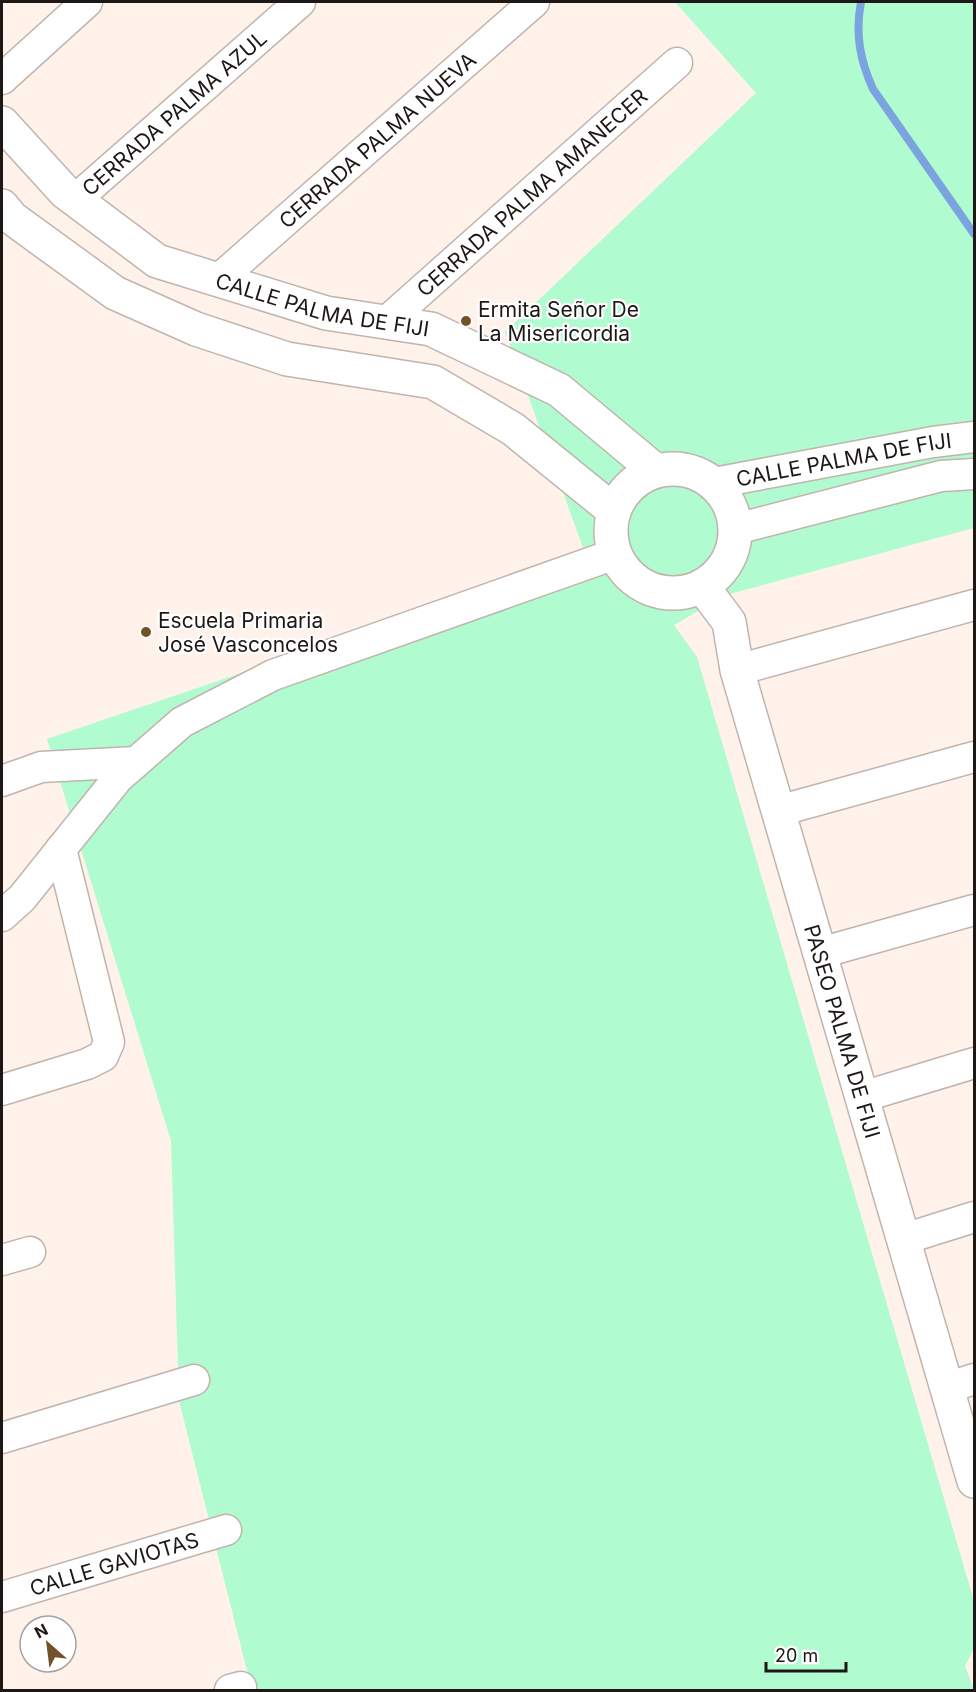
<svg xmlns="http://www.w3.org/2000/svg" width="976" height="1692" viewBox="0 0 976 1692" font-family="Inter,sans-serif">
<rect width="100%" height="100%" fill="#fff2ea"/>
<path fill="#b0fbd0" d="M675,2H974V528L726,595L674,625L697,657L974,1601V1648L965,1666L974,1690H252L179,1401L171,1141L47,739L586,556L505,332L756,93Z"/>
<g fill="none" stroke-linecap="round" stroke-linejoin="round">
<path stroke="#7ba3df" stroke-width="8" d="M861,2C855,34 860,60 873,89L974,234"/>
<g stroke="#c1b4ad" stroke-width="33">
<g id="minor">
<path d="M2,79L87,2"/>
<path id="s1" d="M75,200L300,2"/>
<path id="s2" d="M218,280L534,2"/>
<path id="s3" d="M386,322L677,63"/>
<path id="s4" d="M714,483L933,442L974,437"/>
<path d="M736,529L941,476L974,474"/>
<path d="M737,670L974,605"/>
<path d="M2,781L41,767L136,762"/>
<path d="M778,811L974,757"/>
<path d="M2,916L22,898L118,778L182,722L273,675L615,554"/>
<path d="M820,953L974,910"/>
<path d="M2,1090L87,1064L103,1056L109,1042L61,849"/>
<path d="M862,1097L974,1063"/>
<path d="M904,1239L974,1217"/>
<path d="M2,1260L30,1252"/>
<path d="M947,1388L974,1379"/>
<path d="M2,1438L194,1380"/>
<path id="s5" d="M2,1597L226,1530"/>
<path d="M230,1690L241,1687"/>
</g>
</g>
<g stroke="#c1b4ad" stroke-width="36">
<g id="tertiary">
<path id="s6" d="M2,123L65,192L157,261L326,313L431,329L559,390L656,471"/>
<path d="M2,206L12,218L115,293L196,329L287,359L433,382L513,429L614,511"/>
<circle cx="673" cy="531" r="62"/>
<path id="s7" d="M702,586L729,622L737,670L974,1481"/>
</g>
</g>
<use href="#minor" stroke="#fff" stroke-width="30"/>
<use href="#tertiary" stroke="#fff" stroke-width="33"/>
</g>
<g fill="#735229" stroke="#fff" stroke-width="2">
<circle cx="466" cy="321" r="6"/>
<circle cx="146" cy="632" r="6"/>
</g>
<g text-anchor="middle" dominant-baseline="central" stroke-width="4.5" stroke-linejoin="round" paint-order="stroke">
<g font-size="21" fill="#1d1816" stroke="#fff">
<text stroke="none"><textPath href="#s1" startOffset="132">CERRADA PALMA AZUL</textPath></text>
<text stroke="none"><textPath href="#s2" startOffset="212">CERRADA PALMA NUEVA</textPath></text>
<text stroke="none"><textPath href="#s3" startOffset="195">CERRADA PALMA AMANECER</textPath></text>
<text stroke="none"><textPath href="#s6" startOffset="380">CALLE PALMA DE FIJI</textPath></text>
<text stroke="none"><textPath href="#s4" startOffset="132">CALLE PALMA DE FIJI</textPath></text>
<text stroke="none"><textPath href="#s7" startOffset="470">PASEO PALMA DE FIJI</textPath></text>
<text stroke="none"><textPath href="#s5" startOffset="117">CALLE GAVIOTAS</textPath></text>
</g>
<g font-size="21" fill="#1d1816" stroke="#fff" text-anchor="start">
<text x="478" y="309">Ermita Señor De<tspan x="478" dy="24">La Misericordia</tspan></text>
<text x="158" y="620">Escuela Primaria<tspan x="158" dy="24">José Vasconcelos</tspan></text>
</g>
</g>
<rect width="976" height="1692" fill="none" stroke="#1d1816" stroke-width="6"/>
<g transform="translate(48 1644) rotate(332)"><circle r="28" fill="#ffffff" stroke="#a5a3a2" stroke-width="1.5"/>
<path d="M0-4.5L10 22L0 15L-10 22Z" fill="#735229"/>
<text y="-9" font-size="16" font-weight="bold" text-anchor="middle" fill="#1d1816">N</text>
</g>
<path d="M766 1662v9h80v-9" fill="none" stroke="#1d1816" stroke-width="3"/>
<text x="775" y="1662" font-size="18" fill="#1d1816" stroke="#ffffff" stroke-width="4.5" paint-order="stroke">20 m</text>
</svg>
